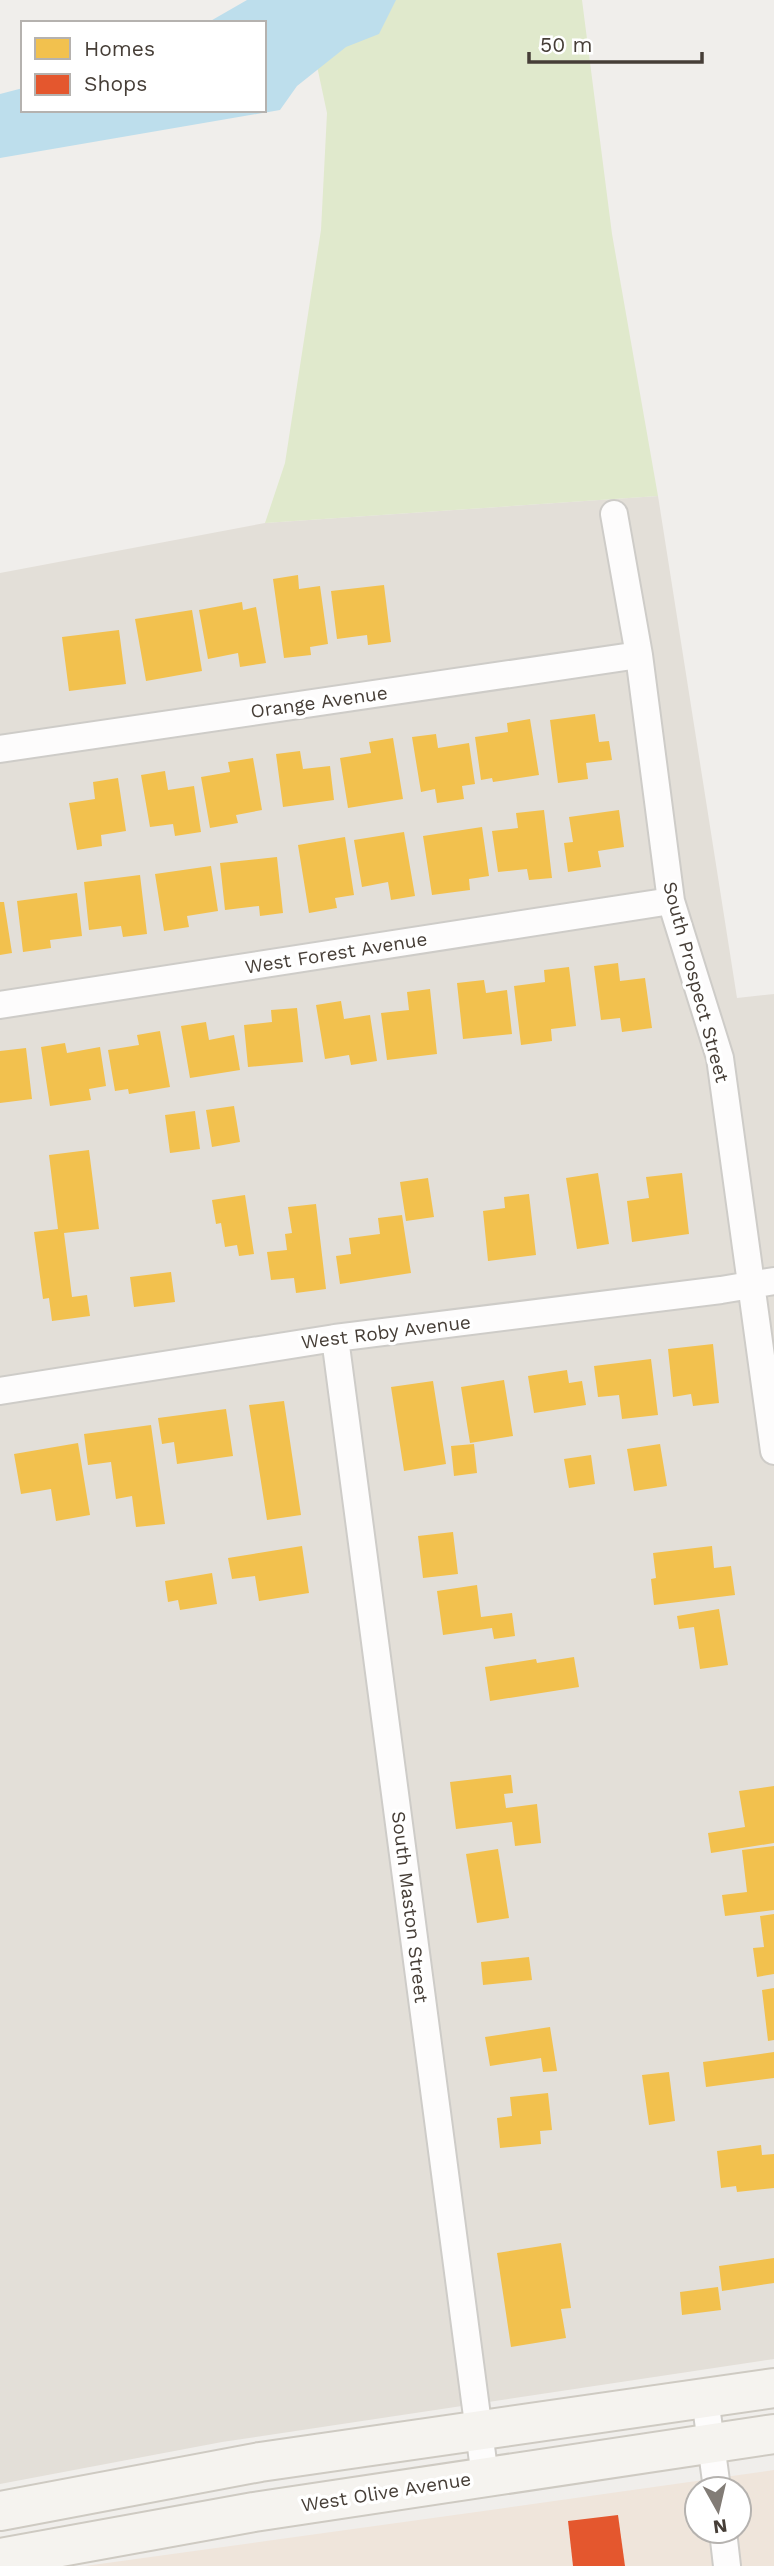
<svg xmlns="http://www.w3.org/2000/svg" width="774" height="2566" viewBox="0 0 774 2566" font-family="'Work Sans',sans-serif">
<rect width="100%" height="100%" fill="#f0eeeb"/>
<path fill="#e3dfd8" d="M658,496L737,998L774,994V2359L222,2442L0,2484V573L265,523Z"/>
<path fill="#efe5db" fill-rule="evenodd" d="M774,2470V2566H85L498,2509ZM697,2489H739V2531H697Z"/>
<path fill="#e0e9cc" d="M346,0H582L612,234L658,496L265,523L285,463L321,230L327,113L314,52Z"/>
<path fill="#bddeec" d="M247,0H396L379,34L346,47L297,86L280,110L0,158V94L23,88V110H264V23H207Z"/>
<path fill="#f2c14e" d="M298,575L299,589L320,586L328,644L310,647L311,655L284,658L273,579Z
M384,585L391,642L368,645L367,635L337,639L331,591Z
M242,602L243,610L256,607L266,663L240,667L238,653L208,659L199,610Z
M192,610L202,671L146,681L135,619Z
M119,630L126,684L69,691L62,637Z
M595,714L599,742L609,741L612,760L586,763L588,779L558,783L550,720Z
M530,719L539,775L493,782L492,778L481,780L475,737L508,732L507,723Z
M436,734L438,748L469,743L475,784L462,786L464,799L437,803L435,789L421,792L412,737Z
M393,738L403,799L348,808L340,758L371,753L369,742Z
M300,751L303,769L330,766L334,800L283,807L276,754Z
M253,758L262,810L236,815L238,823L210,828L201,777L230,772L228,762Z
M165,771L168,790L194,786L201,832L175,836L173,824L150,827L141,775Z
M118,778L126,831L101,835L102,846L77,850L69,803L95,799L93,782Z
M544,810L552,878L529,880L527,869L498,872L492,831L518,828L516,813Z
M619,810L624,847L598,851L601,867L568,872L564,843L573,842L569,817Z
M482,827L489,876L469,879L470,890L432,895L423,836Z
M404,832L415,896L391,900L388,882L362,887L354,840Z
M345,837L354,895L335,898L337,908L309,913L298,845Z
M277,857L283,913L260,916L259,906L225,910L220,863Z
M211,866L218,911L187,916L189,927L164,931L155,874Z
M140,875L147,934L123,937L121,926L89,930L84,882Z
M77,893L82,936L50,940L51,948L23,952L17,901Z
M0,902H4L12,953L0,955Z
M618,963L620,981L645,978L652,1028L622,1032L620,1018L601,1020L594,966Z
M569,967L576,1026L551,1029L552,1041L521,1045L514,986L545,982L544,970Z
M484,980L486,993L507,990L512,1034L463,1039L457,983Z
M430,989L437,1054L387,1060L381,1013L409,1010L407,992Z
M341,1001L344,1019L370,1015L377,1061L351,1065L349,1055L325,1059L316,1005Z
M297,1008L303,1062L248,1067L244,1025L272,1022L271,1010Z
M206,1022L209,1040L234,1035L240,1070L190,1078L181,1026Z
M160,1031L170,1087L129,1094L128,1089L115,1091L108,1050L139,1045L137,1035Z
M65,1043L67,1053L100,1047L106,1086L89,1089L91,1100L50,1106L41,1047Z
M26,1048L32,1099L0,1103V1051Z
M234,1106L240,1142L212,1147L206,1110Z
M195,1111L200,1149L170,1153L165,1115Z
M89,1150L99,1229L64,1233L72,1297L87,1295L90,1316L52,1321L49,1298L43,1299L34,1232L58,1229L49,1155Z
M598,1173L609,1244L577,1249L566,1178Z
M682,1173L689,1234L632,1242L627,1201L649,1198L646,1177Z
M428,1178L434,1217L406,1221L400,1182Z
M529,1194L536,1255L488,1261L483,1211L505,1208L504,1197Z
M245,1195L254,1254L239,1256L237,1245L225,1247L221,1223L216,1224L212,1200Z
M316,1204L326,1289L296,1293L294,1278L271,1280L267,1252L287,1250L285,1234L292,1233L288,1207Z
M402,1215L411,1273L340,1284L336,1256L351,1254L349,1238L380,1234L378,1218Z
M171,1272L175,1302L134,1307L130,1277Z
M713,1344L719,1403L693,1406L691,1394L673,1397L668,1349Z
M651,1359L658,1415L622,1419L619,1395L598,1397L594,1366Z
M567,1370L569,1383L582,1381L586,1405L534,1413L528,1376Z
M504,1380L513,1436L470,1443L461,1387Z
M433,1381L446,1464L404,1471L391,1387Z
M284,1401L301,1515L267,1520L249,1405Z
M226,1409L233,1456L177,1464L174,1442L162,1444L158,1418Z
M151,1425L165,1524L136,1527L132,1496L116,1499L111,1462L88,1465L84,1434Z
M78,1443L90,1515L56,1521L51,1489L21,1494L14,1454Z
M474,1444L477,1473L454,1476L451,1446Z
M660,1444L667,1486L634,1491L627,1449Z
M591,1455L595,1484L569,1488L564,1459Z
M453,1532L458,1574L423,1578L418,1536Z
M302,1546L309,1593L259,1601L255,1576L232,1579L228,1558Z
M712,1546L714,1568L731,1566L735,1595L654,1605L651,1579L656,1578L653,1553Z
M212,1573L217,1604L180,1610L178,1600L168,1602L165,1581Z
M477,1585L481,1617L512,1613L515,1636L494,1639L492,1628L443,1635L437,1591Z
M719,1609L728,1665L700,1669L694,1627L679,1629L677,1616Z
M574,1657L579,1687L490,1701L485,1667L536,1659L537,1663Z
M511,1775L513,1793L504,1794L506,1808L537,1804L541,1843L515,1846L512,1822L456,1829L450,1782Z
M774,1786V1843L711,1853L708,1833L745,1827L739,1791Z
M774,1846V1910L725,1916L722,1895L747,1892L742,1850Z
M498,1849L509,1918L477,1923L466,1854Z
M774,1914V1974L757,1977L753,1948L764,1947L760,1916Z
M529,1957L532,1980L483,1985L481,1962Z
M774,1988V2040L768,2041L762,1990Z
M550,2027L557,2071L543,2072L541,2058L490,2066L485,2037Z
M774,2052V2078L706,2087L703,2062Z
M669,2072L675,2121L649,2125L642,2075Z
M548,2093L552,2130L540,2131L541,2144L500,2148L497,2118L512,2116L510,2097Z
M761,2145L762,2155L774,2154V2188L737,2192L736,2186L721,2188L717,2151Z
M561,2243L571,2308L561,2309L566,2338L511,2347L497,2253Z
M774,2258V2283L722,2291L719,2266Z
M718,2287L721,2310L682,2315L680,2292Z"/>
<path fill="#e4572e" d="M618,2515L625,2566H573L568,2521Z"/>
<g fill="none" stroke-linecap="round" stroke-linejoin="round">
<g stroke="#ceccc8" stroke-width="30">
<path id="minor" d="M614,514L639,655L671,901L720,1058L774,1451
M0,749L639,655
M0,1005L671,901
M335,1338L485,2477
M0,1391L335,1338L721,1290L774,1281
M705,2398L717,2489
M723,2531L727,2566"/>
</g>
<g stroke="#cecac2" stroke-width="42">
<path id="secondary" d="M0,2511L260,2462L774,2388
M0,2558L254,2512L774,2434"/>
</g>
<use href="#minor" stroke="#fdfcfc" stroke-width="26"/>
<use href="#secondary" stroke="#f5f3ef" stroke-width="38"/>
</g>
<g text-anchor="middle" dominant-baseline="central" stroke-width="7" stroke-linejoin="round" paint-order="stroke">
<g font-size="19" fill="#463e37" stroke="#fff">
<text transform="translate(319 702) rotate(-8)">Orange Avenue</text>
<text transform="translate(336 953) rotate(-9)">West Forest Avenue</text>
<text transform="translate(696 982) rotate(75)">South Prospect Street</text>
<text transform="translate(386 1332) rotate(-7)">West Roby Avenue</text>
<text transform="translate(410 1907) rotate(83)">South Maston Street</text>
<text transform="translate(386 2492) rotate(-9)">West Olive Avenue</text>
</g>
</g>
<rect x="21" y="21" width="245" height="91" fill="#ffffff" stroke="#b5b2af" stroke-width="2"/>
<rect x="35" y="38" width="35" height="21" fill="#f2c14e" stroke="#b5b2af" stroke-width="2"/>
<text x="84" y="56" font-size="21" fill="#463e37">Homes</text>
<rect x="35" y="74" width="35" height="21" fill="#e4572e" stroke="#b5b2af" stroke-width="2"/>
<text x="84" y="91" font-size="21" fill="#463e37">Shops</text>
<g transform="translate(718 2510) rotate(172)"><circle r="33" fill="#ffffff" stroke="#b5b2af" stroke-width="2"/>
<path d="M0-5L12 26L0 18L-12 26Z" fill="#827c76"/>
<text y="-10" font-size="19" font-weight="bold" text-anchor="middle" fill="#463e37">N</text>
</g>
<path d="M529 52v10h173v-10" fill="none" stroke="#463e37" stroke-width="3.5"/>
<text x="540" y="52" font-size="21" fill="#463e37" stroke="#ffffff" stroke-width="5" paint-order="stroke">50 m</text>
</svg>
